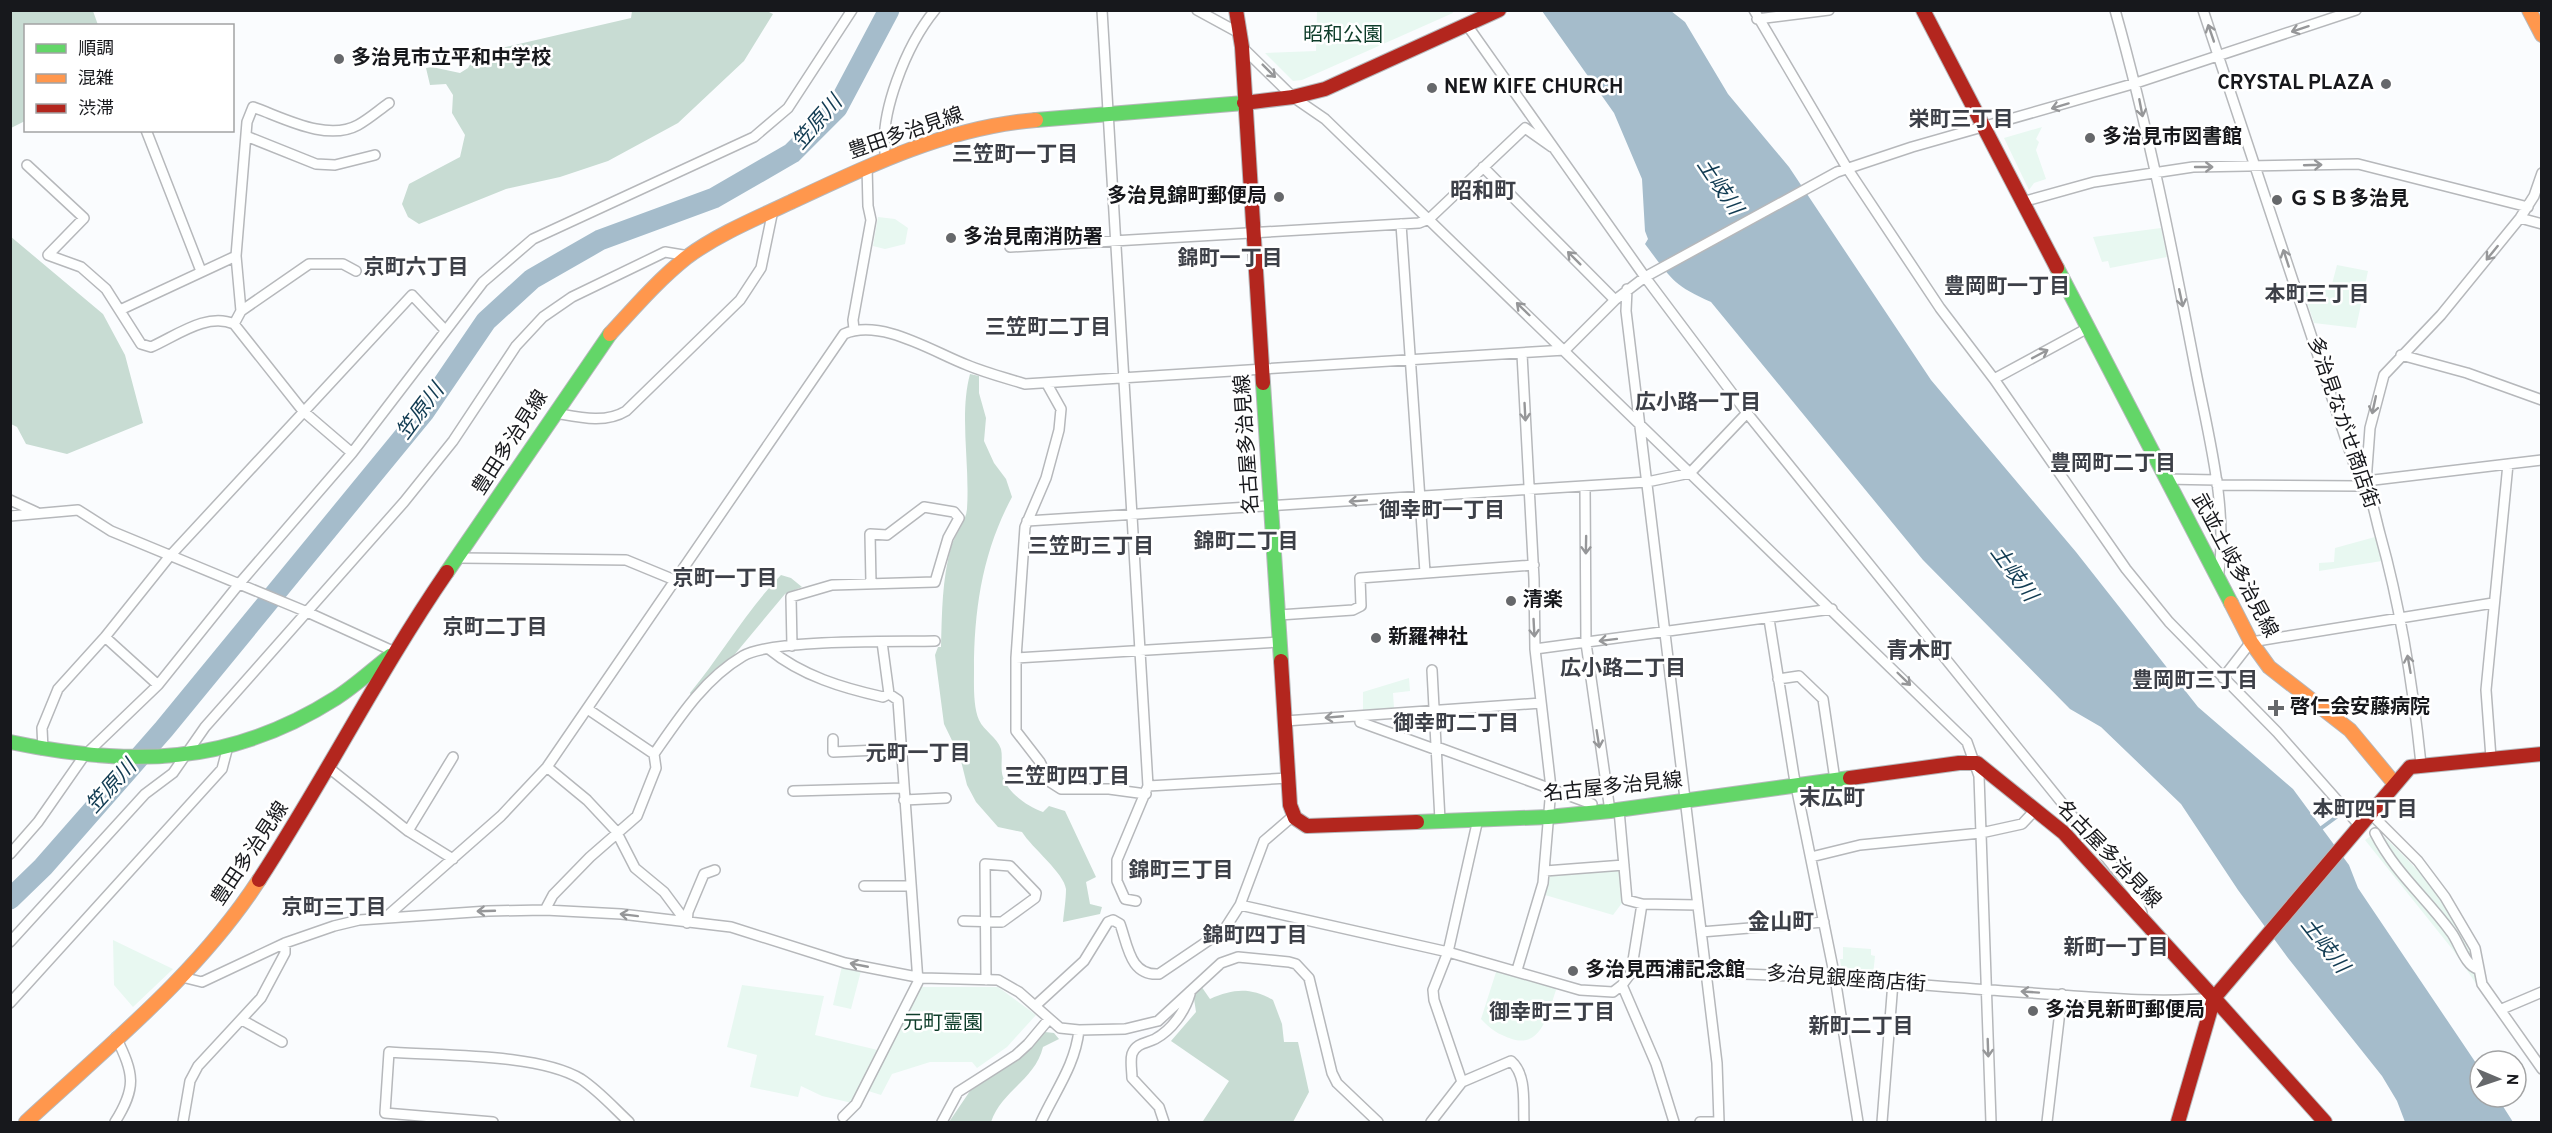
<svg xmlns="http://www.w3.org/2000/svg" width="2552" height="1133" viewBox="0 0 2552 1133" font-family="Overpass,'Noto Sans JP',sans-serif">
<rect width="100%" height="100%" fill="#fafcfe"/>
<path fill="#e8f8f1" d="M1452,11L1453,13L1302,80L1293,81L1265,53L1316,51L1317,11Z
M2042,127L2036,139L2039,142L2036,150L2046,179L2034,183L2029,190L2004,138Z
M878,217L895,219L908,228L905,244L885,249L873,246Z
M2161,228L2167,257L2110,268L2108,261L2102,262L2093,237Z
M2337,265L2368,271L2356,328L2314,323L2304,293L2332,284Z
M2375,537L2382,561L2319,571V563L2334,562L2335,548Z
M1409,678L1410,691L1393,693L1394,708L1363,710V692Z
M2378,831C2409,860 2457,907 2469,948C2473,960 2474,973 2477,985L2453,950L2365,840Z
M1620,870L1622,903L1613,915L1545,895L1549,876Z
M113,940L173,969L133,1007L114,985Z
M1843,947L1871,949V955L1875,956L1873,975L1842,973L1840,959H1843Z
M842,966L861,971L851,1009L833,1005Z
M1497,969L1557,987C1549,1009 1543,1049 1512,1039C1498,1034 1491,1030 1481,1019Z
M742,985L824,996L815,1035L886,1052L919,987H998L1036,1015L1007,1047L977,1068L972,1062H930L892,1074L881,1095L862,1089L852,1103L822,1096L801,1086L798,1097L750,1087L757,1055L727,1047Z"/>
<path fill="#c8dcd3" d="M11,10L93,11L98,25L26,26L25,121L11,128Z
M767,11L773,14L744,61L678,123L608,161L560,177L506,189L419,224L408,217L402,204L409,184L460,157L465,135L452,113L453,95L446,84L430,85L426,68L432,67L460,73L468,68L476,54L631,18L632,11Z
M10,236L103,314L125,355L143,423L67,454L26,444L17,427L11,424Z
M970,374L979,376V393L986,418L984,441L994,463L1006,479L1012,497C983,551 974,608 974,670C974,685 973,706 979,720C984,731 997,737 1001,749C1003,758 1000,768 1003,777C1008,793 1028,807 1043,812L1049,806L1065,811L1096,877L1086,882L1090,904L1102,907L1100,914L1063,922C1064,912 1066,899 1066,889C1064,873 1032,848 1022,832L998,827L976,802L967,785L960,757L944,724L935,655L938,647H941C942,612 942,580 951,547C955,534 966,522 967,509C970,463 959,415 970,374Z
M781,575L791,578L802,587L785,594L730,660L691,695L690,693C722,654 746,611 781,575Z
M1201,986L1210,999C1233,989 1250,987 1273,1000L1282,1024L1284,1042H1298L1309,1092L1293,1122L1203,1121L1229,1081L1171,1041L1196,1012L1193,992Z
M1045,1032L1054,1033L1059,1039L1043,1047C1035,1080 1002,1090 991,1122H949L970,1091L1025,1054Z"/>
<path fill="#a5bccb" d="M1542,11H1671L1685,22L1728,94L1789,167L1931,380L2076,552L2198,707L2293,789L2349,865L2358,888L2480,1069V1097H2497L2513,1122H2405L2397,1101L2382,1076L2288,958L2238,890L2181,804L2101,727L2070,709L1923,560L1711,302C1672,285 1670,277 1645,244L1648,239L1645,231L1642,179L1614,113Z"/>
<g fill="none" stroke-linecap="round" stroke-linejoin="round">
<path stroke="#a5bccb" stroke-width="4" d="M2320,829L2339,815"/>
<path stroke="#a5bccb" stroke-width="21" d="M10,899L43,867L164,729L424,412L486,321L532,279L600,240L714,198L792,153L837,108L889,10"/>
<g stroke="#b6b8bb" stroke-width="12">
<path id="street" d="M1102,10L1148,786L1117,860V881L1125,899L1136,901
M1197,10L1241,34
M1754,10L1847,168L1940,308L1994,379L2126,569L2169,622L2277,732L2359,825
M2115,10C2148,127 2172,248 2195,367C2208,435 2229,509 2218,579
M2203,10L2356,470C2371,488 2374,512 2380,534C2401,609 2413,686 2421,764
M1757,19L1829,10
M1467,25L1645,277L1747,413L2134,892L2142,913
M1242,47L1293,97L1325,119L1967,742L1979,776L1991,1122
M146,130L201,271
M246,136L316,164L335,165L375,155
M886,159C877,116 907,44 935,10
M27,165L84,218L48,255L81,267L106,289L141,344L151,347C176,336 207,312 234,324L303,411L352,453
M1483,167L1615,300
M2022,202L2094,182L2193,167L2358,164L2528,207
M2520,218L2542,224
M1401,224L1425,572
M1010,247L1419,223L1429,219L1525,128L1552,147
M1627,289L1626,311L1717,1063L1719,1122
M120,310L236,256
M241,311L236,256L247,122L253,107C284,118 327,142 358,125C369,119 379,110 389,103
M234,324L241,311L309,264H343L356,271
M854,329L853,320L871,220L868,206L867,166
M2401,355L2467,373L2542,400
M1994,379L2086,329
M1047,384L1061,409L1059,430L1046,478L1025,527L1016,658V731L1040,762L1050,782L1061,789H1109L1146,794
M555,413C578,417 605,424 626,411L740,300L761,268L773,210
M2165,479L2217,480
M2366,482L2370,428L2384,375L2441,315L2520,218L2534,196L2542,173
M2217,485L2359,486L2374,480L2542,460
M1585,486L1586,643L1610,811
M10,500L36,512
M10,516L78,510L111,531L307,612L395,652
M1027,521L1647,482L1690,473L1747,413
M458,558L626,560L677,581
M1279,615L1353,610L1361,606L1360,578L1534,565
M1769,619L1794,776L1835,978L1858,1122
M105,637L158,685
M792,646L791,597L832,585L935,582L948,538L959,518L954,512L924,507L887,535L870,534L871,583
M769,649C802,676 843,688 883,697L889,694
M1535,649L1832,609
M1016,658L1280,642
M1432,670L1440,820
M2223,678L2251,642L2493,603
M1778,679L1799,676L1823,699L1835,780
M589,710L654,754
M1285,721L1541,703
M1360,722L1437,750
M833,739V752L901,749
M1437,747L1592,804
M43,750L42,728L58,689L105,637L169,557L412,295L445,330
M2491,758L2486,690L2508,464
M547,767L587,800L616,831L635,868L664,892L687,923
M329,768L408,831L453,859
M1148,786L1289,778
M793,791L903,788
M904,800L946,798
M1619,810L1627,900L1642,904L1698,905
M2370,813L2418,861L2445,897L2475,948L2482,984L2542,1069
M408,831L453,757
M2375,833C2396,874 2425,896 2451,932C2459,942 2465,966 2478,969
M10,854L38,822L84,756L158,685L239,584L352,453L483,282L533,239L754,137L788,108L852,10
M1811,857L1860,845L1981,833L2022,824L2036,809
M1545,871L1624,865
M864,886H909
M1240,905L1448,952L1580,990L1613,992L1622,985L1631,973C1761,970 1889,983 2018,992C2083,996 2150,1004 2214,998
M545,910L553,895L590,857L637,816L656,768L654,754C679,718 704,679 743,656C771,639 896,642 935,641
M385,918L501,816L547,767L844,334C881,318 933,352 967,365C986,373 1006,378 1025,384L1565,350L1615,300L1645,277L1837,172L1912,147L2136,83L2356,10
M963,921L1002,922L1035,898L1036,893L1010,866L985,864L986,980
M687,923L688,912L704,874L715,870
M1701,932L1824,922
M10,942L145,794L173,773L205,727L404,502L453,441L516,346L543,317L572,297L665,252L689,256
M1517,970L1543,883L1551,788L1535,649L1534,579L1522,354
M1631,973L1642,904
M182,977L202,982L285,943L334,926L359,920L488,911L545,910L621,914L731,927L845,963L922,978L998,980L1019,992L1060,1028L1079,1030L1125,1029L1158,1021L1221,963L1238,957L1289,962L1296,964L1309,978L1332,1073L1337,1083L1378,1122
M1622,985L1656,1064L1674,1122
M10,1003L222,769L227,750
M1035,1006L1084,961L1108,922L1113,920L1120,924C1128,946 1130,976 1159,974L1224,930L1240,905L1264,841L1293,816
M2502,1009L2542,992
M242,1020L282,1042
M1462,1082L1511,1061C1527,1075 1523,1102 1524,1122
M843,1117L856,1104L918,982L898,700L889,694L882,642
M115,1122C137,1087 134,1074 116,1037
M183,1122L190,1081L198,1066L261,998L285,953V943
M493,1122L385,1113L389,1052C441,1056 538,1053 581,1079C599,1091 613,1107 629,1122
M942,1122L958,1092L1016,1055L1028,1044L1049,1019
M1041,1122C1055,1091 1075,1066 1079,1030
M1164,1122L1159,1107L1132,1078C1132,1071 1130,1061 1132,1054C1136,1043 1147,1043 1155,1039C1172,1030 1185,1011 1190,994
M1431,1122L1462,1082L1434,1000L1433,990L1448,952L1478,819
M1700,1122H1717
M1882,1122L1893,982
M2047,1122L2062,994"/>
</g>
<g stroke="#b6b8bb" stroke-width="16">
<path id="fast" d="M1036,120L1244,103
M2057,268L2231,603
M1263,383L1281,661
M447,572L610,334
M10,742C130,767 229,766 336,698C355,686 372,670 390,656
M1417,822L1548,817L1610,811L1850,778"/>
</g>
<g stroke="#b6b8bb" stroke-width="16">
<path id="slow" d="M2529,10L2542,35
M610,334C635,307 658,280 687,257C718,234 757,218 791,202C869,165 949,127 1036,120
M2231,603L2251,642L2269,667L2350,730L2394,783
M26,1122C108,1046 198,974 259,880"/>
</g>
<g stroke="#b6b8bb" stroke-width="16">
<path id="jam" d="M1236,10L1242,47L1263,383
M1923,10L2057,268
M1244,103L1293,97L1325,89L1499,10
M1281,661L1290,805L1295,818L1307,826L1417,822
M1850,778L1959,763H1977L2064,833L2214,998
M259,880C325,779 379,671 447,572
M2214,998L2325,1122
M2178,1122L2214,998L2410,767L2542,754"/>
</g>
<use href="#street" stroke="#feffff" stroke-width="9"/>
<use href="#fast" stroke="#63d668" stroke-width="14"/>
<use href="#slow" stroke="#ff974d" stroke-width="14"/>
<use href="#jam" stroke="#b3261e" stroke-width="14"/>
</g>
<defs><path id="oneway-shaft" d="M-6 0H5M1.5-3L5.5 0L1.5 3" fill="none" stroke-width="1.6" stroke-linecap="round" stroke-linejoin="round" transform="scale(1.5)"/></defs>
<g stroke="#969799">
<use href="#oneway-shaft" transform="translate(2300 29) rotate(162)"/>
<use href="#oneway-shaft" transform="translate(2211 33) rotate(-109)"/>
<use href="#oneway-shaft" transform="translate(1269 71) rotate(45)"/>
<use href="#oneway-shaft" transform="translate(2060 106) rotate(163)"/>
<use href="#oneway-shaft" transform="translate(2141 108) rotate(79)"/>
<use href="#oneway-shaft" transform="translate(2313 165) rotate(-2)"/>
<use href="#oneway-shaft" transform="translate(2204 167)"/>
<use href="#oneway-shaft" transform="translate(2492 253) rotate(129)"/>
<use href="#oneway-shaft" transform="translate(1574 258) rotate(-135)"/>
<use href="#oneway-shaft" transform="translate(2286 258) rotate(-108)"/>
<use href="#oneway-shaft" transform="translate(2181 298) rotate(78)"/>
<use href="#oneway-shaft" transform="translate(1523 309) rotate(-136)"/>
<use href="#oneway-shaft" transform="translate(2040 354) rotate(-28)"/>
<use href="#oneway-shaft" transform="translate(2374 405) rotate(102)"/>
<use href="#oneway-shaft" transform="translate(1525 412) rotate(87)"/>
<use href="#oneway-shaft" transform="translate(1358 501) rotate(176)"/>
<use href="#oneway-shaft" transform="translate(1586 545) rotate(91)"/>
<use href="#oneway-shaft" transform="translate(1534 628) rotate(87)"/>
<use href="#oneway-shaft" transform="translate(1608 640) rotate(173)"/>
<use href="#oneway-shaft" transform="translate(2409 664) rotate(-100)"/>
<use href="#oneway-shaft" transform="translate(1904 679) rotate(44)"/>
<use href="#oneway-shaft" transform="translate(1334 717) rotate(175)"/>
<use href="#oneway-shaft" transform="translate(1598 739) rotate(81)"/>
<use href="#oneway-shaft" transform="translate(486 911) rotate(178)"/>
<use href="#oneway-shaft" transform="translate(629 915) rotate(-173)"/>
<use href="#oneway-shaft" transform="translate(859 965) rotate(-169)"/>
<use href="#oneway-shaft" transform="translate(2030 992) rotate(-176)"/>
<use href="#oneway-shaft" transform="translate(1988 1048) rotate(88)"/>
</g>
<g fill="#66686b" stroke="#fff" stroke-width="2">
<circle cx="339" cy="59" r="6"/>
<circle cx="2386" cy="84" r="6"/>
<circle cx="1432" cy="88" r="6"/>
<circle cx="2090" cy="138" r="6"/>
<circle cx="1279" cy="197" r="6"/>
<circle cx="2277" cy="200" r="6"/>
<circle cx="951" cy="238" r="6"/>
<circle cx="1511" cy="601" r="6"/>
<circle cx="1376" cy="638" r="6"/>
<path d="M2273 699h6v6h6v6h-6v6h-6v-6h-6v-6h6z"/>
<circle cx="1573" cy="971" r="6"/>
<circle cx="2033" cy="1011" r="6"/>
</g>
<g text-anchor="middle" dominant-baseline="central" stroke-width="5" stroke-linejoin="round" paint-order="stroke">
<g font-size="20" fill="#0e3d2a" stroke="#fff">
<text x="1343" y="36">昭和公園</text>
<text x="943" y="1024">元町霊園</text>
</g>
<g font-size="20" font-weight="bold" fill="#17181c" stroke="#fff" text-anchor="start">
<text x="351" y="59">多治見市立平和中学校</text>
<text x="2374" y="84" text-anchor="end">CRYSTAL PLAZA</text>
<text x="1444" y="88">NEW KIFE CHURCH</text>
<text x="2102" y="138">多治見市図書館</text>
<text x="1267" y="197" text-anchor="end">多治見錦町郵便局</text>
<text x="2289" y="200">ＧＳＢ多治見</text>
<text x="963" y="238">多治見南消防署</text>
<text x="1523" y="601">清楽</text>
<text x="1388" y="638">新羅神社</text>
<text x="2290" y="708">啓仁会安藤病院</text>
<text x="1585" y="971">多治見西浦記念館</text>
<text x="2045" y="1011">多治見新町郵便局</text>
</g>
<g font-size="20" fill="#17181c" stroke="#fff">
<text transform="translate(906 134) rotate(-19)">豊田多治見線</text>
<text transform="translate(2342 423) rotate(71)">多治見ながせ商店街</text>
<text transform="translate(511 443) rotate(-57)">豊田多治見線</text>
<text transform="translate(1248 444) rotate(-94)">名古屋多治見線</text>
<text transform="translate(2234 566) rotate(62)">武並土岐多治見線</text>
<text transform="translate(1613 788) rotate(-6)">名古屋多治見線</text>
<text transform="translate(251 854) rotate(-56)">豊田多治見線</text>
<text transform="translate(2108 855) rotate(46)">名古屋多治見線</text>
<text transform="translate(1846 980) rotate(4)">多治見銀座商店街</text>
</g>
<g font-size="21" font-weight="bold" fill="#3d4048" stroke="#fff">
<text x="1961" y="120">栄町三丁目</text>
<text x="1015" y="155">三笠町一丁目</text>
<text x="1230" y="259">錦町一丁目</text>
<text x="416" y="268">京町六丁目</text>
<text x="2007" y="287">豊岡町一丁目</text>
<text x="2317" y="295">本町三丁目</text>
<text x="1048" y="328">三笠町二丁目</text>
<text x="1698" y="403">広小路一丁目</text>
<text x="2113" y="464">豊岡町二丁目</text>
<text x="1442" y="511">御幸町一丁目</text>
<text x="1246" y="542">錦町二丁目</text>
<text x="1091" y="547">三笠町三丁目</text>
<text x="725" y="579">京町一丁目</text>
<text x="495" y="628">京町二丁目</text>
<text x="1623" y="669">広小路二丁目</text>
<text x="2195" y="681">豊岡町三丁目</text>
<text x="1456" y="724">御幸町二丁目</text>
<text x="918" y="754">元町一丁目</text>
<text x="1067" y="777">三笠町四丁目</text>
<text x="2365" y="810">本町四丁目</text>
<text x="1181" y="871">錦町三丁目</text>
<text x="334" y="908">京町三丁目</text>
<text x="1255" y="936">錦町四丁目</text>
<text x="2116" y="948">新町一丁目</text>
<text x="1552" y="1013">御幸町三丁目</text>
<text x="1861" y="1027">新町二丁目</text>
</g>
<g font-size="21" font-style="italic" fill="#113b52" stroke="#fff">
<text transform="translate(818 123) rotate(-49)">笠原川</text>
<text transform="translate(1719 187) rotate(56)">土岐川</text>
<text transform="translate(421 412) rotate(-53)">笠原川</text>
<text transform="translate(2013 574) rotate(54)">土岐川</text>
<text transform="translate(112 787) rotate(-48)">笠原川</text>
<text transform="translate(2324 946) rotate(52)">土岐川</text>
</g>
<g font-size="22" font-weight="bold" fill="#3d4048" stroke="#fff">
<text x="1483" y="192">昭和町</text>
<text x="1919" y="652">青木町</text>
<text x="1832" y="799">末広町</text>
<text x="1781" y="923">金山町</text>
</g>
</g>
<rect width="2552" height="1133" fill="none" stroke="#17181c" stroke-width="24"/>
<rect x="24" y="24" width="210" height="108" fill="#ffffff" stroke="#a2a3a4" stroke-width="1.5"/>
<rect x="36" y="44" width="30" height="9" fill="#63d668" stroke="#a2a3a4" stroke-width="1.5"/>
<text x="78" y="54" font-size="18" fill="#17181c">順調</text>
<rect x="36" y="74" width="30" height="9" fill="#ff974d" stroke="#a2a3a4" stroke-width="1.5"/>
<text x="78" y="84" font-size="18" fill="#17181c">混雑</text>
<rect x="36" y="104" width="30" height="9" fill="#b3261e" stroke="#a2a3a4" stroke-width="1.5"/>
<text x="78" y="114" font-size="18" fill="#17181c">渋滞</text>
<g transform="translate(2498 1079) rotate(92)"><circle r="28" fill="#ffffff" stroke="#a2a3a4" stroke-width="1.5"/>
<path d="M0-4.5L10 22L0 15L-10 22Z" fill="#66686b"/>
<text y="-9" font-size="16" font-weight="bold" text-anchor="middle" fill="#17181c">N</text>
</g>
</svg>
